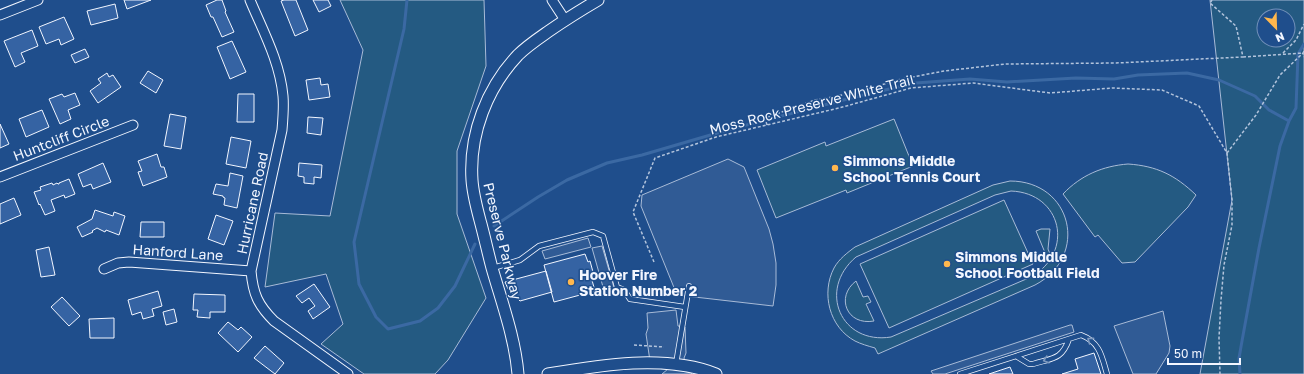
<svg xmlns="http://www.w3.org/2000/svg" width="1304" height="374" viewBox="0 0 1304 374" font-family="'Golos Text',sans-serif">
<rect width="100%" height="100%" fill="#1f4e8c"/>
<path fill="#245a82" stroke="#a8bbd7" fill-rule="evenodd" d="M340,0H484L486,66L457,151V214L486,298L448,360L435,374H364L321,344L343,324L326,274L265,287L275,213L330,216L363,50Z
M1210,0H1304V374H1200L1232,200ZM1264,16H1288V40H1264Z
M894,119L913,166L847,193L846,190L776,218L757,170L825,142L826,146Z
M1128,164C1157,166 1175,175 1196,195L1188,207L1135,262L1122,263L1098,235L1095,237L1063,194C1081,175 1103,166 1128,164Z
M1010,181C1072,181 1090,256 1035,285L878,354L875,348C868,346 861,344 855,341C829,327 821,293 834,268C839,259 847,253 855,247L993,185ZM1011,191C1062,193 1075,252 1031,277L891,337C841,345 817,290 856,257L995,195Z
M1004,200L1033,264L889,328L860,264Z
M1041,229H1050L1048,249L1050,254L1046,255L1036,231Z
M856,281L863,297L868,296L871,302L866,304L874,321C847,326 835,297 856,281Z"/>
<path fill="#305b95" stroke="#a8bbd7" d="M728,159L744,167L769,229L773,244L776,263V285L773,306L677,295L641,206L642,195Z
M588,238L591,247L545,259L542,251Z
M602,246L615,291L605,294L592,248Z
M676,310L678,326L685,327L686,353L684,358L686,366L692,374H662L668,369L669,358L650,361L646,334L648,328L647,313Z
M1163,311L1170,346L1169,353L1156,374H1133L1114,326Z
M1070,325H1072L1074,332L945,374H933L931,371Z"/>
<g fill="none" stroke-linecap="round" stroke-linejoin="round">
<path stroke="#3b69a3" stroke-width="3" d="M407,0L404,29L354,242L359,284L376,317L388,329L420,321L438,308L455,286L475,244
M494,226L538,197L567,180L607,163L642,155L731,129L863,95L916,83L970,79L1007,82L1076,78L1114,79L1138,75L1187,73L1219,80L1255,96L1269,110L1289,121
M1240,374L1239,358L1242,341L1259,248L1280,146L1289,121L1296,108L1298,54L1304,44"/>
</g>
<path fill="#3563a3" stroke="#f2f6ff" d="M124,0H151L127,9Z
M217,0H222L226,11L225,12L234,32L222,37L213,17H211L206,5Z
M284,0H296L308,30L295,36L281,1Z
M313,0H328L331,6L319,12Z
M115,4L118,18L91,25L87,11Z
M64,17L74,39L61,45L59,39L46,44L39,27Z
M32,30L38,46L21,53L25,62L15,67L4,41Z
M232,41L246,72L230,79L217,47Z
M85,49L89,57L75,63L71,55Z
M148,71L163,80L156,93L140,83Z
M107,73L109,77L113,75L121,87L98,103L90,91L101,83L98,79Z
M320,78L321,85L328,84L330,97L309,100L306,80Z
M75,93L80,105L68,110L71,119L60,124L49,99L62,94L64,97Z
M238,94H254V122H237Z
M42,110L49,127L26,137L19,119Z
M170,114L186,117L181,149L164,146Z
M308,117L323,118L321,135L307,133Z
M0,124L9,144L0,148Z
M231,137L251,141L246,168L226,164Z
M157,154L161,167H164L167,177L143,186L138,172L142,171L138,161Z
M103,163L111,182L93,189L91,184L83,187L78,174Z
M299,163L322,165L321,178L314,177V184L304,183V177L298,176Z
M230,173L243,176L237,208L224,205L225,198L223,197V196L213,194L216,184L228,186Z
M69,179L75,194L65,198L64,195L51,200L55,211L45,215L40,204L39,205L34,192L41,190L40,187L52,183L53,185L57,183L58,184H59V183Z
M14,198L21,215L0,224V204Z
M95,210L113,216L114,212L125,216L119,235L106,230L105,232L97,228L92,231L93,232L82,237L77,227L92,219Z
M216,215L233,221L224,245L208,239Z
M141,222H164V237H140Z
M49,247L55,275L41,277L36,250Z
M585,254L588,262L590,261L593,272L590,273L595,291L554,302L544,265Z
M546,271L552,292L520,301L508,289L505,282Z
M314,284L330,307L313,319L308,311L315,306L309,298L302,303L296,296Z
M158,291L162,306L152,309L154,316L143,319L141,312L132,315L128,300Z
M194,294L225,295V312H210V318L197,317L198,310H193Z
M62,297L80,316L69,326L51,307Z
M174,309L177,322L166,325L163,312Z
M114,318V338H90L89,319Z
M228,322L238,330L241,327L252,337L238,352L218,333Z
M265,346L284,363L275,374L254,358Z
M1094,353L1101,374H1062L1078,369L1075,359Z
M1010,367L1013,374H989Z"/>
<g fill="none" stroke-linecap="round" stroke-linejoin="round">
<g stroke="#f2f6ff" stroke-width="6">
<path id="service" d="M493,268L520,260L539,246L593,232L603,236L617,287L624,290L630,299L685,307
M1016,356L1029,364H1033C1052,358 1062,360 1069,339
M676,364L689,286
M960,374L1081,335C1100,342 1102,357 1107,374"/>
</g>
<g stroke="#f2f6ff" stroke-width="11">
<path id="minor" d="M250,0C263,31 280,62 283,96C284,107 283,118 282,130L251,271C253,294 258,305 274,321L348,374
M552,0L565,20
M0,15L38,0
M0,177L133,125
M104,269L118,263L129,262L251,271"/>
</g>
<g stroke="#f2f6ff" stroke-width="13">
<path id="tertiary" d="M518,374C515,338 502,303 492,268C488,253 485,239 481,224C477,209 473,195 472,180C469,134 487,88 518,55C527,46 539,38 549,31C565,20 581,10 598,0
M548,374C600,365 666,354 716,374"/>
</g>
<path stroke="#b3c4dc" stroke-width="1.5" stroke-dasharray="3 2" stroke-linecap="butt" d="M1283,53L1296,40L1304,24
M1243,57L1303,53L1304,51
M767,125L765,118L815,100L859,92L897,80L944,71L1005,64L1116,63L1243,57L1236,26L1210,3L1212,0
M1227,153L1256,115L1280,75L1303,53L1304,57
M654,262L633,212L655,158L716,137L839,108L911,88L973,83L1050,93L1112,88L1162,90L1199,106L1227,153L1232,200V225L1224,265L1221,300L1219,338L1220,374
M605,294L610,291
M634,345L664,347"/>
<use href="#service" stroke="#1f4e8c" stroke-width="4.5"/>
<use href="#minor" stroke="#1f4e8c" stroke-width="9"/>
<use href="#tertiary" stroke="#1f4e8c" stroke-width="11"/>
</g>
<defs><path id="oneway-chevron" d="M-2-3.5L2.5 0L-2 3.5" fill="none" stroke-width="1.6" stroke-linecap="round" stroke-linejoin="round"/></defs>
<g stroke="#7e9ac0">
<use href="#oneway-chevron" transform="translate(1090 340) rotate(-144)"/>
<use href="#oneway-chevron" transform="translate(1046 360) rotate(163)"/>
</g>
<g fill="#ffb74d" stroke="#1f4e8c" stroke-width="1.5">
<circle cx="835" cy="168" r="4"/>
<circle cx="947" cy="264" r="4"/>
<circle cx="571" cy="282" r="4"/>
</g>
<g text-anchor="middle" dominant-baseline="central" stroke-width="3" stroke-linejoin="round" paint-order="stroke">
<g font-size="14" fill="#f2f6ff" stroke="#1f4e8c">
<text transform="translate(812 104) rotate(-14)">Moss Rock Preserve White Trail</text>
<text transform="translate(61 138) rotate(-21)">Huntcliff Circle</text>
<text transform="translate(252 203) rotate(-78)">Hurricane Road</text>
<text transform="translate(503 241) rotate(76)">Preserve Parkway</text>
<text transform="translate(178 252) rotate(4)">Hanford Lane</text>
</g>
<g font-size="14" font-weight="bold" fill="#f2f6ff" stroke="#1f4e8c" text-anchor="start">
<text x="843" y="160">Simmons Middle<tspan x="843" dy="16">School Tennis Court</tspan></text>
<text x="955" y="256">Simmons Middle<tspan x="955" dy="16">School Football Field</tspan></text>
<text x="579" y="274">Hoover Fire<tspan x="579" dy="16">Station Number 2</tspan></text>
</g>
</g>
<g transform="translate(1276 28) rotate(157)"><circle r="19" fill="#1f4e8c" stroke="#7391ba"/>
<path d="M0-3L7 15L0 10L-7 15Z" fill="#ffb74d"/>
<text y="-6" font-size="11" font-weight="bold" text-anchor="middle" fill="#f2f6ff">N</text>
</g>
<path d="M1168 358v6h72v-6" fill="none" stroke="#f2f6ff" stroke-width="2"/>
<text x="1174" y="358" font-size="12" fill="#f2f6ff" stroke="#1f4e8c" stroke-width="3" paint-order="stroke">50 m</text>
</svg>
